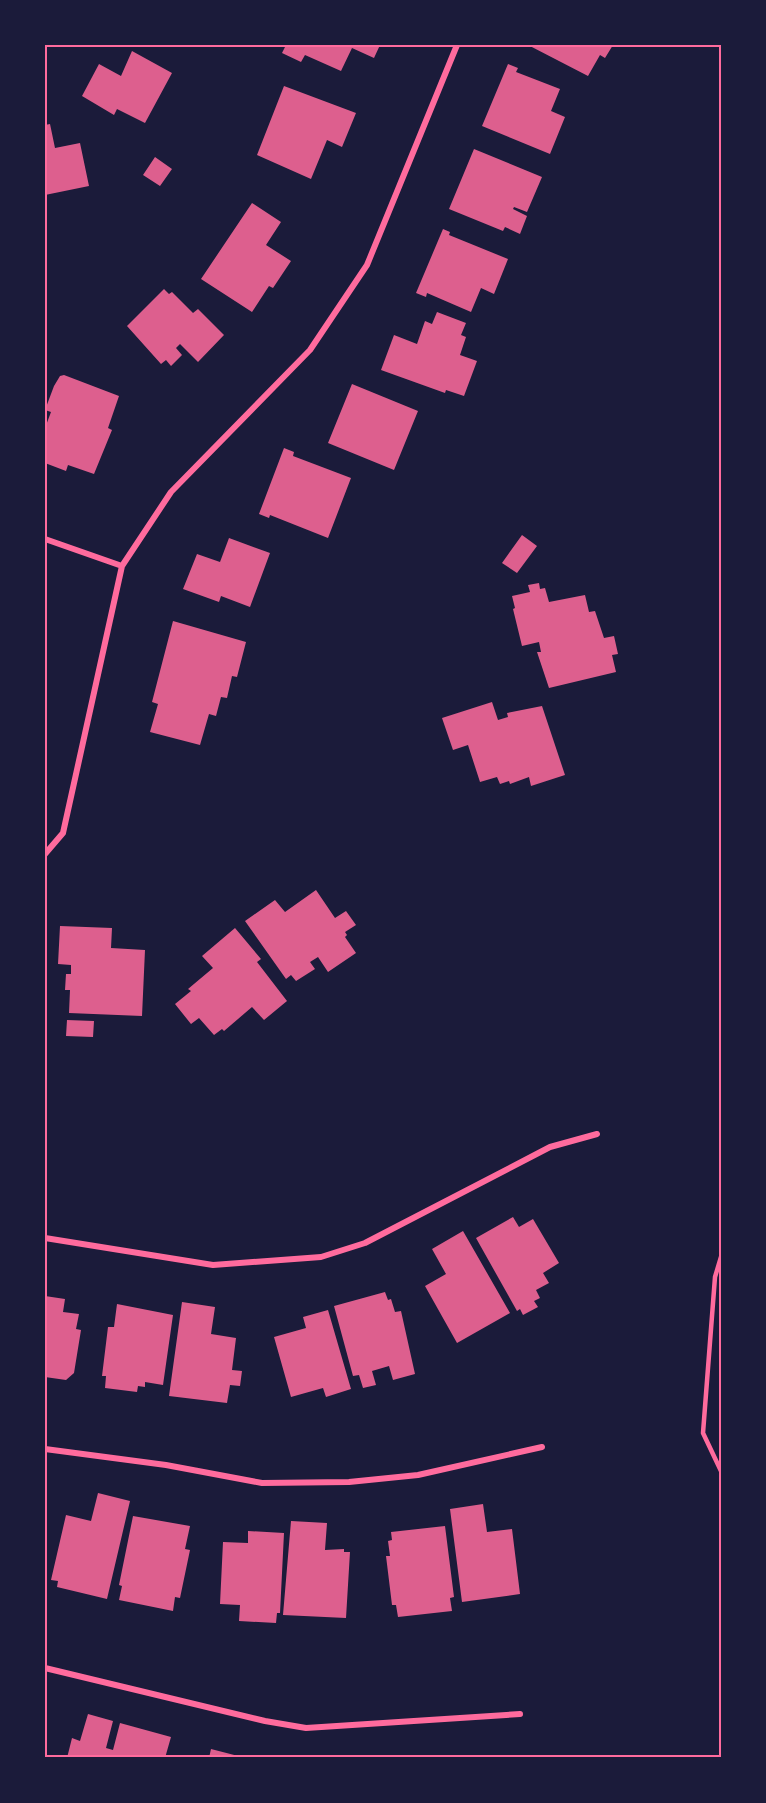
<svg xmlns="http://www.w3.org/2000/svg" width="766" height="1803" viewBox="0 0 766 1803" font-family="Signika,sans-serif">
<rect width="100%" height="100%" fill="#1b1b3a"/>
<path fill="#dd5f8e" d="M286,45H380L374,58L352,48L341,71L305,55L301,62L282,53Z
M528,45H613L605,58L600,55L588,76Z
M132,51L172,73L145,123L117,109L114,115L82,96L99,64L121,76Z
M508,64L518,68L516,72L560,89L551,111L565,117L550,154L482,126Z
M284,86L356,113L342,147L327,140L311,179L257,155Z
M50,124L55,148L80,143L89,186L45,195V125Z
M474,149L542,177L527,212L514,207L513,209L527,216L520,234L505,227L503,231L449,209Z
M155,157L172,169L160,186L143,175Z
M252,203L281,222L266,245L291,261L273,288L269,286L252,312L201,279Z
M443,229L450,232L449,235L508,259L494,294L481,288L471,312L427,293L426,297L416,293Z
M164,289L169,294L172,292L193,313L198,309L224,335L198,362L180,344L176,348L182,355L171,366L166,360L161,364L127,326Z
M437,312L466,323L461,335L466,337L460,355L477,361L464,396L446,390L445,393L381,370L394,335L417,344L425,321L432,324Z
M64,375L119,396L108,428L112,430L94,474L68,465L66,471L45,463V428L51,412L45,410L54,386L60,376Z
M352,384L418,411L394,470L328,443Z
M284,448L294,452L293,456L351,478L328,538L270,515L269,518L259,514Z
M522,535L537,546L517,573L502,563Z
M229,538L270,553L250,607L221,596L219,602L183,589L197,554L220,562Z
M539,583L540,589L545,588L549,602L585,595L589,612L595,611L604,638L614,636L618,654L612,655L616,672L549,688L537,652H541L539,642L522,646L513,609L515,608L512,596L530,592L528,585Z
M173,621L246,642L237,677L232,676L227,698L221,697L216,716L209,714L200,745L150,732L158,704L152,702Z
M492,702L498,720L508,717L507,713L542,706L565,775L531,786L529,777L510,784L509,781L500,784L497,777L480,782L468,745L453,750L442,718Z
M316,890L335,918L346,911L356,925L345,932L347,935L345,937L356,953L328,972L318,957L310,962L315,969L296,981L291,975L286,979L245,921L275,900L285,912Z
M60,926L112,928L111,948L145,950L142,1016L69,1013L70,990H65L66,974H71V965L58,964Z
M235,928L261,959L257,962L287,1001L264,1020L252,1007L224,1031L222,1029L214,1035L199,1018L191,1024L175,1004L191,991L188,989L213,968L202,956Z
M67,1020L94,1021L93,1037L66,1036Z
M513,1217L519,1227L533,1219L559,1263L543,1273L549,1283L536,1290L540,1298L534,1301L538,1307L523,1315L520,1309L517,1311L476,1238Z
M463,1231L510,1313L457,1343L425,1286L446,1274L432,1249Z
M385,1292L388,1300L391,1299L395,1312L401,1311L415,1374L393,1380L389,1366L372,1371L376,1385L363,1388L359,1375L353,1376L334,1306Z
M45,1296L65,1299L63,1312L79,1314L76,1329L81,1330L74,1373L66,1380L45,1377Z
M182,1302L215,1307L211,1334L236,1338L232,1370L242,1371L240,1386L230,1385L227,1403L169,1396Z
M117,1304L173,1315L163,1385L145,1382V1387L138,1386L137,1392L105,1388L106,1376H102L108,1327H114Z
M328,1310L351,1389L326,1397L323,1388L291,1397L274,1337L306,1328L303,1317Z
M98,1493L130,1501L107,1599L57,1587L58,1581L51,1580L66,1515L91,1521Z
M483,1504L487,1532L512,1529L520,1594L462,1602L450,1509Z
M133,1516L190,1526L185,1549L190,1550L180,1598L175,1597L173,1611L119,1600L122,1586L119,1585Z
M291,1521L327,1523L325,1550L344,1549V1552H350L346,1618L283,1615Z
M445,1526L454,1597L450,1598L452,1611L398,1617L396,1605H392L386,1556H390L388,1541L392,1540L391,1532Z
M248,1531L284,1533L280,1613H277L276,1623L239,1621L240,1605L220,1604L223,1542L248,1543Z
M88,1714L113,1721L106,1748L113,1750L120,1723L171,1737L165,1758H67L72,1738L80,1741Z
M211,1749L242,1757V1758H209Z"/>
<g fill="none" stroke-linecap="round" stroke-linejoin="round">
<path stroke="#ff6b9d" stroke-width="4.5" d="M721,1257L715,1277L703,1433L721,1471"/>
<path stroke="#ff6b9d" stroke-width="6" d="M45,539L122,566
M45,854L63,833L122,566L171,492L310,350L367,265L457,45
M45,1238L213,1265L321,1257L365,1243L550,1147L597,1134
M45,1449L166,1465L262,1483L349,1482L418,1475L542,1447
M45,1668L265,1721L306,1728L520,1714"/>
</g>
<rect width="766" height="1803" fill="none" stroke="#1b1b3a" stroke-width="93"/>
<rect x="46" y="46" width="674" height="1710" fill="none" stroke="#ff6b9d" stroke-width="2"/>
</svg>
